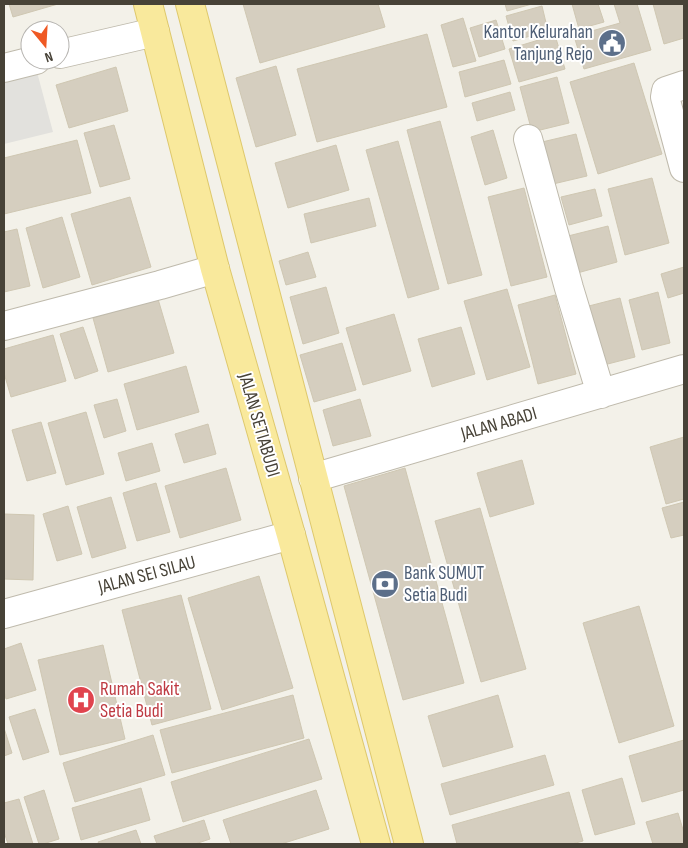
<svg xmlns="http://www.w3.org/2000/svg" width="688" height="848" viewBox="0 0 688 848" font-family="'Sofia Sans Condensed',sans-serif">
<rect width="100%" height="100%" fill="#f3f1e9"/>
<path fill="#e2e1dd" d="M37,72L53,132L4,144V80Z"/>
<path fill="#d5cebf" stroke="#cfc7b2" d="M9,4H58L13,17Z
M243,4H378L385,27L260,63Z
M505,4H532L507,11Z
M572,4H598L604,22L579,29Z
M614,4H637L651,50L584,69L574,36L620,23Z
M653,4H684V38L664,44Z
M542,6L548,31L513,41L506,16Z
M463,18L476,61L453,67L441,25Z
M496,20L505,49L479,57L470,28Z
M427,34L447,107L317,142L297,69Z
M555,35L565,69L519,82L509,49Z
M504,60L511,84L465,97L459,72Z
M634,63L662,154L598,174L570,82Z
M276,66L296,135L256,147L236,78Z
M116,67L128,111L69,128L56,85Z
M557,77L569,123L532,132L520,87Z
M510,92L515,110L477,121L472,103Z
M440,121L482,275L448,284L407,130Z
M114,125L130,179L100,187L84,133Z
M493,130L507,178L485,185L471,137Z
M576,134L587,176L553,184L542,142Z
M77,140L91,193L4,214V158Z
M398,141L439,289L408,298L366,150Z
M336,145L349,190L288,208L275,163Z
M652,178L669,243L625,255L608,189Z
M524,188L547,277L511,286L488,197Z
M595,189L602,216L569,225L561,197Z
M130,197L151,267L92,285L71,214Z
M369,198L376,226L311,243L304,214Z
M62,217L80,277L43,288L26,228Z
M608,226L617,262L570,275L560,238Z
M17,229L30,286L4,292V232Z
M308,252L316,277L286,285L279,261Z
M684,267V293L668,298L661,274Z
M326,287L339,333L303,344L290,297Z
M507,289L530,367L487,380L464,301Z
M658,292L670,343L642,350L629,300Z
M555,295L576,374L538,384L518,305Z
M620,298L635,357L596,367L581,308Z
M158,299L174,353L108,372L93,318Z
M394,314L411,371L363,385L346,328Z
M83,327L98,371L75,379L60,334Z
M461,327L475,374L432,387L418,339Z
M53,335L66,381L11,397L4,373V349Z
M342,343L356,390L314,402L300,355Z
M186,366L199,412L137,430L124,384Z
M117,399L126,431L104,438L94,405Z
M360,399L371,436L333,446L323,410Z
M86,412L104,474L66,485L48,423Z
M41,422L56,473L27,481L12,430Z
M208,424L216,454L184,463L175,434Z
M684,437V499L666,504L650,447Z
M152,443L160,471L126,481L118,453Z
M522,460L534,504L490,517L477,473Z
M226,468L241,520L180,538L165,486Z
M405,468L464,683L403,700L344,486Z
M156,483L170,532L137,541L123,493Z
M111,497L126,548L92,558L77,507Z
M684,502V535L671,538L662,508Z
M68,506L82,554L57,561L43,514Z
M480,508L526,669L481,682L435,521Z
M4,514L34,515L33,580L4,579Z
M259,576L293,688L222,710L188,598Z
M181,595L211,709L152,725L122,610Z
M639,606L674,726L619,743L583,623Z
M21,643L36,690L6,699L4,691V649Z
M103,645L125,739L60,755L38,660Z
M293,695L304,738L172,773L160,730Z
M498,695L513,747L443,767L428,716Z
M35,709L49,752L23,760L9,717Z
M4,728L12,753L4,756Z
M153,735L165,775L75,802L63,763Z
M309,739L322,779L183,822L171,782Z
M684,740V790L642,802L629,756Z
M545,755L554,785L450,815L441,784Z
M622,778L635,824L595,835L582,790Z
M141,788L150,820L81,840L72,808Z
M44,790L59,839L43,844H39L24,797Z
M316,790L329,829L281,844H231L223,820Z
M569,792L583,841L572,844H457L452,825Z
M19,799L33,844H8L4,832V803Z
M678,813L684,833V844H653L646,822Z
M204,820L210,839L195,844H157L154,836Z
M136,830L141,844H99L98,842Z"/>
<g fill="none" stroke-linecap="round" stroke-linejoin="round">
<g stroke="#bfbaac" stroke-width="30">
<path id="minor" d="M60,54L155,32
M4,68L36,60
M684,85L666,91L665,97L684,168
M528,139L569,288L601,394
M4,326L160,285L215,269
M313,478L684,369
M4,614L291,535"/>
</g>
<g stroke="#dec86c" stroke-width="30">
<path id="major" d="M148,4L215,269L291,535L376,844
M190,4L409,844"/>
</g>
<use href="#minor" stroke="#fff" stroke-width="28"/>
<use href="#major" stroke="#f9e99c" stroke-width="28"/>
</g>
<defs>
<g id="civic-disc" transform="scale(1.4375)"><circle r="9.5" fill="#5c6f8a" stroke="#fff"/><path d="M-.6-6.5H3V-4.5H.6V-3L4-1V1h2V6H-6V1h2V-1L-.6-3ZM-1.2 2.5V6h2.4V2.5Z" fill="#fff"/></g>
<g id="bank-disc" transform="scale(1.4375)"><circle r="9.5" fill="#5c6f8a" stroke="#fff"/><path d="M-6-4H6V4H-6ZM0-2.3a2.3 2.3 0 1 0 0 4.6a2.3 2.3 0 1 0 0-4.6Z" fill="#fff"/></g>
<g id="hospital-disc" transform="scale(1.4375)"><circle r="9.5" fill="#e0444e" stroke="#fff"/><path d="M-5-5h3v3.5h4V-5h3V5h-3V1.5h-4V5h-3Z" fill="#fff"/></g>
</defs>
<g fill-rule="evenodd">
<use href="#civic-disc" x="612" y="43"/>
<use href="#bank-disc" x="385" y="584"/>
<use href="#hospital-disc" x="81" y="700"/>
</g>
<g text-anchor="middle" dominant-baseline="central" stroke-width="4" stroke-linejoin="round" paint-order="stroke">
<g font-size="19" fill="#4e5e75" stroke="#fff" text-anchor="end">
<text x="593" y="32">Kantor Kelurahan<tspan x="593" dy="22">Tanjung Rejo</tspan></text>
<text x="404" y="573" text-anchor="start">Bank SUMUT<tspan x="404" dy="22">Setia Budi</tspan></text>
</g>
<g font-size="19" fill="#474237" stroke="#fff">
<text transform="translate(499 424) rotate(-16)">JALAN ABADI</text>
<text transform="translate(259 425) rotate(74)">JALAN SETIABUDI</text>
<text transform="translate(147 575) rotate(-15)">JALAN SEI SILAU</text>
</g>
<g font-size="19" fill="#be3a42" stroke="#fff" text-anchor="start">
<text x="100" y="689">Rumah Sakit<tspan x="100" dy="22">Setia Budi</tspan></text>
</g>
</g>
<rect width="688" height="848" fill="none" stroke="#474237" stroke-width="10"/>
<g transform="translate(45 45) rotate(162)"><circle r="24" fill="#ffffff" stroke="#b5b3af"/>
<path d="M0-4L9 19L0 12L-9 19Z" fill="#ef5924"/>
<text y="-8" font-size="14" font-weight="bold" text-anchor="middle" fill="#474237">N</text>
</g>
</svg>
